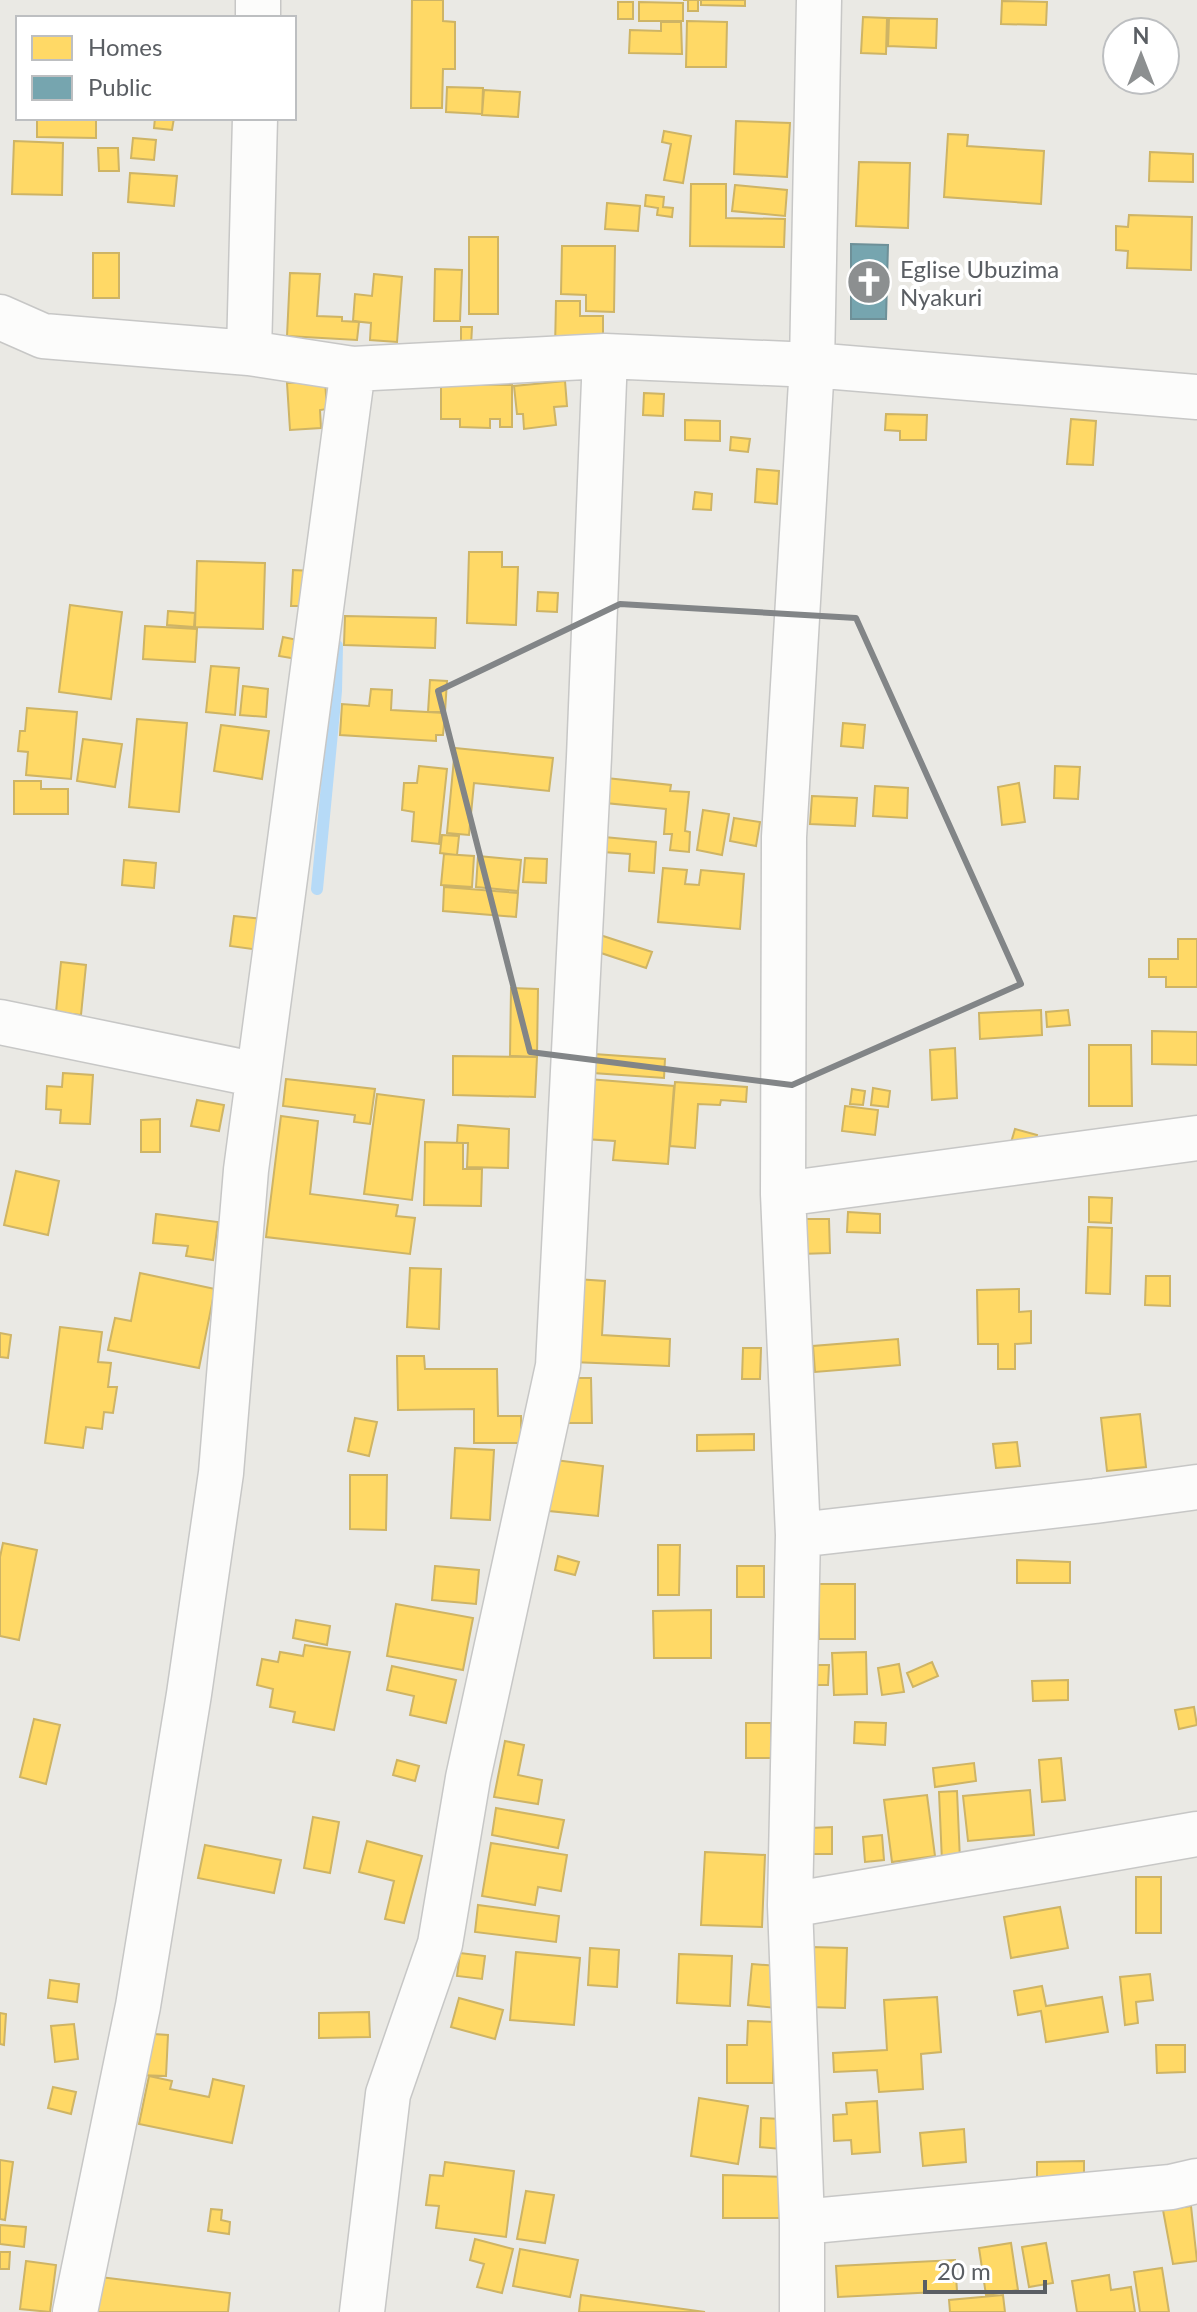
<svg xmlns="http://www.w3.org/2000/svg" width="1197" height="2312" viewBox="0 0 1197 2312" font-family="Lato,sans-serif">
<rect width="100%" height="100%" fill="#eae9e4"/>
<path fill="#ffd966" stroke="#ceb465" stroke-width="2" d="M412,0H443V21L455,22V69H443L442,108H411Z
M683,0H745V6L701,5V0H698V11H688V0Z
M1002,1L1047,2L1046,25L1001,24Z
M618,2H633V19H618Z
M639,2L683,3V21H639Z
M863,17L887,18L886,54L861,53Z
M889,18L937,19L936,48L888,46Z
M687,21L727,22L726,67H686Z
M661,22H681L682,54L629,53L630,30L661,31Z
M447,87L483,88L482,114L446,112Z
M484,90L520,92L518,117L482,115Z
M37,118H96V138L37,137Z
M155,118H174L172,130L154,128Z
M736,121L790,123L787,177L734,174Z
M664,131L691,136L683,183L664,180L671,144L662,142Z
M948,134L968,135L967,146L1044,151L1041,204L944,197Z
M133,138L156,140L154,160L131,158Z
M14,141L63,143L62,195L12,194Z
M98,148H118L119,171H99Z
M1150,152L1193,154V182L1149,181Z
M859,162L910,163L908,228L856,226Z
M130,173L177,176L174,206L128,202Z
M691,184H726V218L785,219L784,247L690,246Z
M735,185L787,190L785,216L732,211Z
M646,195L664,197L663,207L673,208L672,217L657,215L658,208L645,206Z
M607,203L640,206L638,231L605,229Z
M1129,215L1192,217L1191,270L1127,268L1128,251L1116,250V226L1128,227Z
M469,237H498V314H469Z
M562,246H615L614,312L586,311V295L561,294Z
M93,253H119V298H93Z
M435,269L462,270L460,321H434Z
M290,273L320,274L317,316L342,317V321L359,322L357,340L287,336Z
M374,274L402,277L397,342L370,340L371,323L353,321L355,294L372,296Z
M556,301H580V316H603V348H555Z
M461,327H472L471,346H461Z
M325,381L327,409L320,410L321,428L290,430L287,383Z
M565,381L567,406L554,407L556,425L524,429L523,414H517L514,386Z
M441,384L512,385V427H500V419H490V428L460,427V419H441Z
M644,393L664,394L663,416L643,415Z
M886,414L927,415L926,440H900V431L885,430Z
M1071,419L1096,421L1093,465L1067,464Z
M685,420L720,421V441L685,440Z
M731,437L750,439L748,452L730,450Z
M757,469L779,471L777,504L755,502Z
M695,492L712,494L711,510L693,509Z
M469,552H502V567H518L516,625L467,623Z
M197,561L265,563L263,629L195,627Z
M293,570L313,571L312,606H291Z
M538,592L558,593L557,612L537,611Z
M70,605L122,612L111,699L59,692Z
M168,611L195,613L194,627L167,625Z
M345,616L436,618L435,648L344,645Z
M145,626L197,629L195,662L143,659Z
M283,637L307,642L303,660L279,656Z
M211,666L239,668L235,715L206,712Z
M430,680L447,681L445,712H428Z
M243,686L268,689L266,717L240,715Z
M371,689L392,690L391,710L445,713L443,735H436V741L340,735L342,704L369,706Z
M27,708L77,712L71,779L26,775L28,752L18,751L20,731H25Z
M137,719L187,723L179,812L129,807Z
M843,723L865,725L863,748L841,746Z
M221,725L269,731L262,779L214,771Z
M83,739L122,744L115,787L77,781Z
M455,748L553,758L549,791L474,783L469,835L447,833Z
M419,766L447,769L439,844L412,841L414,812L402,810L404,783H417Z
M1055,766L1080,767L1078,799L1054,798Z
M597,777L671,785L670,791L689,792L685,831L690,832L689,852L670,850L672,834H664L666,809L595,802Z
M14,781H41V789H68V814H14Z
M1019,783L1025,822L1002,825L998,787Z
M875,786L908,788L907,818L873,816Z
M812,796L857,798L855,826L810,824Z
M703,810L729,814L722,855L697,850Z
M734,818L760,822L756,846L730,841Z
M442,835L459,836L457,855L440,853Z
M604,837L656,842L654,873L629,871L630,854L603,852Z
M444,854L474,856L472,887L441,885Z
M478,856L521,860L518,891L476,887Z
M525,858L547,859L546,883L523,882Z
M124,860L156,863L154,888L122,885Z
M663,868L687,870L685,884L699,885L701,870L744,874L740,929L658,922Z
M444,887L518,893L516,917L443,911Z
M234,916L263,919L259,950L230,946Z
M597,934L652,952L646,968L592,950Z
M1178,939H1197V987H1166V977H1149V959H1178Z
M61,962L86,965L81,1015L56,1012Z
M511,988L538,989L537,1057L510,1056Z
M1041,1010L1042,1035L980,1039L979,1013Z
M1068,1010L1070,1025L1047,1027L1046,1012Z
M1152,1031L1197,1032V1065L1152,1064Z
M1089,1045H1131L1132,1106H1089Z
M955,1048L957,1098L932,1100L930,1050Z
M594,1054L665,1059L664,1078L593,1073Z
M453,1056L537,1057L535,1097L453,1095Z
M63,1073L93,1075L90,1124L60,1123L61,1110L46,1109L47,1086L62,1087Z
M286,1079L375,1089L370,1124L354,1122L355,1115L283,1106Z
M588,1079L674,1086L668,1164L613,1160L615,1141L584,1139Z
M675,1082L747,1087L746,1102L721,1100L720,1105L698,1104L695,1148L670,1146Z
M873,1088L890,1091L888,1107L871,1105Z
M852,1089L865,1091L863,1105L850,1104Z
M377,1094L424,1100L412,1200L364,1194Z
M197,1100L224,1105L219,1131L191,1126Z
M845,1106L878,1110L875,1135L842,1131Z
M281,1116L318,1121L310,1194L398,1205L396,1216L415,1218L410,1254L266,1237Z
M160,1119V1152H141V1120Z
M458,1125L509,1129L508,1168L467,1167L468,1143H457Z
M1015,1129L1037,1135L1033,1152L1010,1146Z
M425,1142L463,1143V1169H482L481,1206L424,1205Z
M16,1171L59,1181L48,1235L4,1225Z
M1089,1197L1112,1198L1111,1223L1089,1222Z
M848,1212L880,1214V1233L847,1232Z
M156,1214L218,1222L213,1260L186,1256L188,1246L153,1243Z
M800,1219H829L830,1253L800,1254Z
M1088,1227L1112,1228L1110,1294L1086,1293Z
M410,1268L441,1269L439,1329L407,1327Z
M140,1273L215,1289L199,1368L108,1350L115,1318L131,1321Z
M1146,1276H1170V1306L1145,1305Z
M576,1279L605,1281L602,1335L670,1339L669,1366L572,1362Z
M1019,1289V1312L1031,1311V1343L1015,1344V1369H998V1344H978L977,1290Z
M60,1327L102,1332L98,1362L111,1363L108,1387H117L113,1413L104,1412L102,1429L86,1427L83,1448L45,1443Z
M0,1333L11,1335L8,1358L0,1357Z
M898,1339L900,1365L815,1372L813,1346Z
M743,1348H761L760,1379H742Z
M397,1356H424L425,1369H497L498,1416H521V1443H474V1409L398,1410Z
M564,1378H591L592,1423H564Z
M1140,1414L1146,1467L1107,1471L1101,1418Z
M355,1418L377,1422L369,1456L348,1451Z
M754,1434V1450L697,1451V1435Z
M1017,1442L1020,1466L996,1468L993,1444Z
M455,1448L494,1450L490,1520L451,1518Z
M555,1460L603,1466L598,1516L549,1511Z
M350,1475H387L386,1530L350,1529Z
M3,1543L37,1550L19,1640L0,1636V1557Z
M658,1545H680L679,1595H658Z
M558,1556L579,1562L575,1575L555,1570Z
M1017,1560L1070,1562V1583H1017Z
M435,1566L479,1570L476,1604L432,1600Z
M737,1566H764V1597H737Z
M819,1584H855V1639H819Z
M396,1604L473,1618L463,1670L387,1656Z
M711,1610V1658H654L653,1611Z
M296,1620L330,1626L327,1645L293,1638Z
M305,1645L350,1652L334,1730L293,1722L295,1712L270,1707L273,1689L257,1685L262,1659L278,1662L280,1652L303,1656Z
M866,1652L867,1694L834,1695L832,1653Z
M932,1662L938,1676L913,1687L907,1673Z
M899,1664L904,1692L882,1695L878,1668Z
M813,1665H829L828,1685H812Z
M392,1666L456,1680L446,1723L410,1715L414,1696L387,1690Z
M1068,1680V1700L1033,1701L1032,1681Z
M1194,1707L1197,1725L1179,1729L1175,1710Z
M34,1719L60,1725L46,1784L20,1777Z
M855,1722L886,1723L885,1745L854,1743Z
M746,1723H771V1758H746Z
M505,1741L524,1745L518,1775L542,1780L538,1804L494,1797Z
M1061,1758L1065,1800L1042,1802L1039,1760Z
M397,1760L419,1766L415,1781L393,1775Z
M974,1763L976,1781L935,1787L933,1768Z
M1030,1790L1034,1835L968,1841L963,1796Z
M957,1791L960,1860L942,1862L939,1792Z
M927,1795L935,1856L892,1862L884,1800Z
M496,1808L564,1820L558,1848L492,1835Z
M313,1817L339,1822L330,1873L304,1868Z
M832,1827V1854H812L811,1828Z
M882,1835L884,1860L865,1862L863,1837Z
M367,1841L422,1856L404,1923L385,1919L394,1881L359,1872Z
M491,1843L567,1855L561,1891L538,1887L535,1905L482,1896Z
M205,1845L281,1860L274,1893L198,1878Z
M705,1852L765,1855L762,1927L701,1925Z
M1136,1877H1161V1933H1136Z
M478,1905L559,1916L556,1942L475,1932Z
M1060,1907L1068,1948L1011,1958L1004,1917Z
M811,1947L847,1948L845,2008L810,2007Z
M590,1948L619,1950L617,1987L588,1985Z
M516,1952L580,1958L574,2025L510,2020Z
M460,1953L485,1956L482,1979L457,1976Z
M679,1954L732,1956L730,2006L677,2003Z
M752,1964L779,1966L776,2008L748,2005Z
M1150,1974L1153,2000L1136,2002L1138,2023L1125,2025L1120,1977Z
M50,1980L79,1984L77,2002L48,1998Z
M1042,1986L1046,2006L1102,1997L1108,2032L1046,2042L1041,2011L1018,2015L1014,1991Z
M937,1997L941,2052L921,2054L923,2089L879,2092L877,2070L834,2072L833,2053L887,2050L884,2000Z
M459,1998L503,2010L495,2039L451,2027Z
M369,2012L370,2037L319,2038V2013Z
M0,2013L6,2014L4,2045L0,2044Z
M748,2021L774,2022L773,2083H727V2045H747Z
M74,2024L78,2059L55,2062L51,2026Z
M139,2033L168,2035L166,2076L137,2075Z
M1156,2045H1185V2072L1157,2073Z
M149,2076L172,2081L170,2089L209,2097L213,2079L244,2086L232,2143L139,2124Z
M53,2087L76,2092L71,2114L48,2108Z
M699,2098L748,2106L738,2164L691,2156Z
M877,2101L880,2152L852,2154L851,2140L834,2141L833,2115L847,2114L846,2103Z
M761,2118L781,2119V2149L760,2147Z
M964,2129L966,2162L923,2166L920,2133Z
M0,2160L13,2162L5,2220L0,2219Z
M1084,2161V2188L1037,2189V2162Z
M445,2162L514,2171L506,2237L436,2228L439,2206L426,2205L430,2175L443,2176Z
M723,2175L786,2177L785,2218H723Z
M526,2191L554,2195L545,2243L517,2239Z
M1191,2206L1197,2261L1173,2264L1163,2210Z
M211,2209L222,2210L221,2220L230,2222L229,2234L208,2231Z
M0,2225L26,2227L24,2247L0,2244Z
M475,2239L513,2249L502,2293L477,2287L484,2264L470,2260Z
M1011,2243L1018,2290L986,2295L979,2248Z
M1046,2243L1053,2283L1029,2287L1022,2247Z
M520,2249L578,2260L570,2297L513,2286Z
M0,2252H10L9,2269H0Z
M955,2260L957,2291L838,2297L836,2266Z
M26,2261L56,2265L50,2312L20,2309Z
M1162,2268L1169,2312H1140L1134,2272Z
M1109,2275L1111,2290L1131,2287L1135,2312H1077L1072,2281Z
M100,2277L230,2293L228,2312H95Z
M581,2295L705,2312H579Z
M1003,2295L1005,2312H950L949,2300Z"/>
<path fill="#76a5af" stroke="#6e9098" stroke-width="2" d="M851,244L888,245L886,319H851Z"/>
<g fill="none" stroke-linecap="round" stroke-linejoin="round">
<path stroke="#b6daf7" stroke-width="12" d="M317,889L336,691L337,646"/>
<g stroke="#c7c7c6" stroke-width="47">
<path id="minor" d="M258,18V0
M0,317L43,336L249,353L353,369L605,356L812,365L1197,397
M249,353L255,118
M0,1022L258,1075
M783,1194L1197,1138
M798,1535L1095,1501L1197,1487
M790,1905L1197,1834
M802,2222L1171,2187L1197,2181
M75,2312L138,2006L189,1694L221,1473L246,1170L353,369
M362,2312L388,2094L440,1944L468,1778L558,1366L589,757L605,356
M802,2312V2222L790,1905L798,1535L783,1194L784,837L812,365L819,0"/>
</g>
<use href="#minor" stroke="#fcfcfb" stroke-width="44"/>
</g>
<path fill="none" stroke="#828587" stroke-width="6" stroke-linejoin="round" d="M620,604L856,618L1021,984L792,1085L530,1052L438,691Z"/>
<defs>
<g id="church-disc" transform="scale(2.3)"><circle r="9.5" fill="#8c8f90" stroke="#fff"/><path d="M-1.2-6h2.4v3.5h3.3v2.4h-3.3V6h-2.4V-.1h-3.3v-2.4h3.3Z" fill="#fff"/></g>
</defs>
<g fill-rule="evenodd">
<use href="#church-disc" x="869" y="282"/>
</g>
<g text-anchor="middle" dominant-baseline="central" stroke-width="8" stroke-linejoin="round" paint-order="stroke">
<g font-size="24" fill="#5a5e63" stroke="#fff" text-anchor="start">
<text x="900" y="268">Eglise Ubuzima<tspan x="900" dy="28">Nyakuri</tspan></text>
</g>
</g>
<rect x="16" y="16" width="280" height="104" fill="#ffffff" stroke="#bdbfc1" stroke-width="2"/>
<rect x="32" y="36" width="40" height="24" fill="#ffd966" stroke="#bdbfc1" stroke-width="2"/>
<text x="88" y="56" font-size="24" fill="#5a5e63">Homes</text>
<rect x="32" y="76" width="40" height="24" fill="#76a5af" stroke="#bdbfc1" stroke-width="2"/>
<text x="88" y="96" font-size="24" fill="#5a5e63">Public</text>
<g transform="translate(1141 56)"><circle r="38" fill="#ffffff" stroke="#bdbfc1" stroke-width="2"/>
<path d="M0-6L14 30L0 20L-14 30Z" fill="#8c8f90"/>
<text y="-12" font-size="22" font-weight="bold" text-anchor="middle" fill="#5a5e63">N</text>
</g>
<path d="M925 2280v12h120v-12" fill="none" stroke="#5a5e63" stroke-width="4"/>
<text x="937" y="2280" font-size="24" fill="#5a5e63" stroke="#ffffff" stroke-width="6" paint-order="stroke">20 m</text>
</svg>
